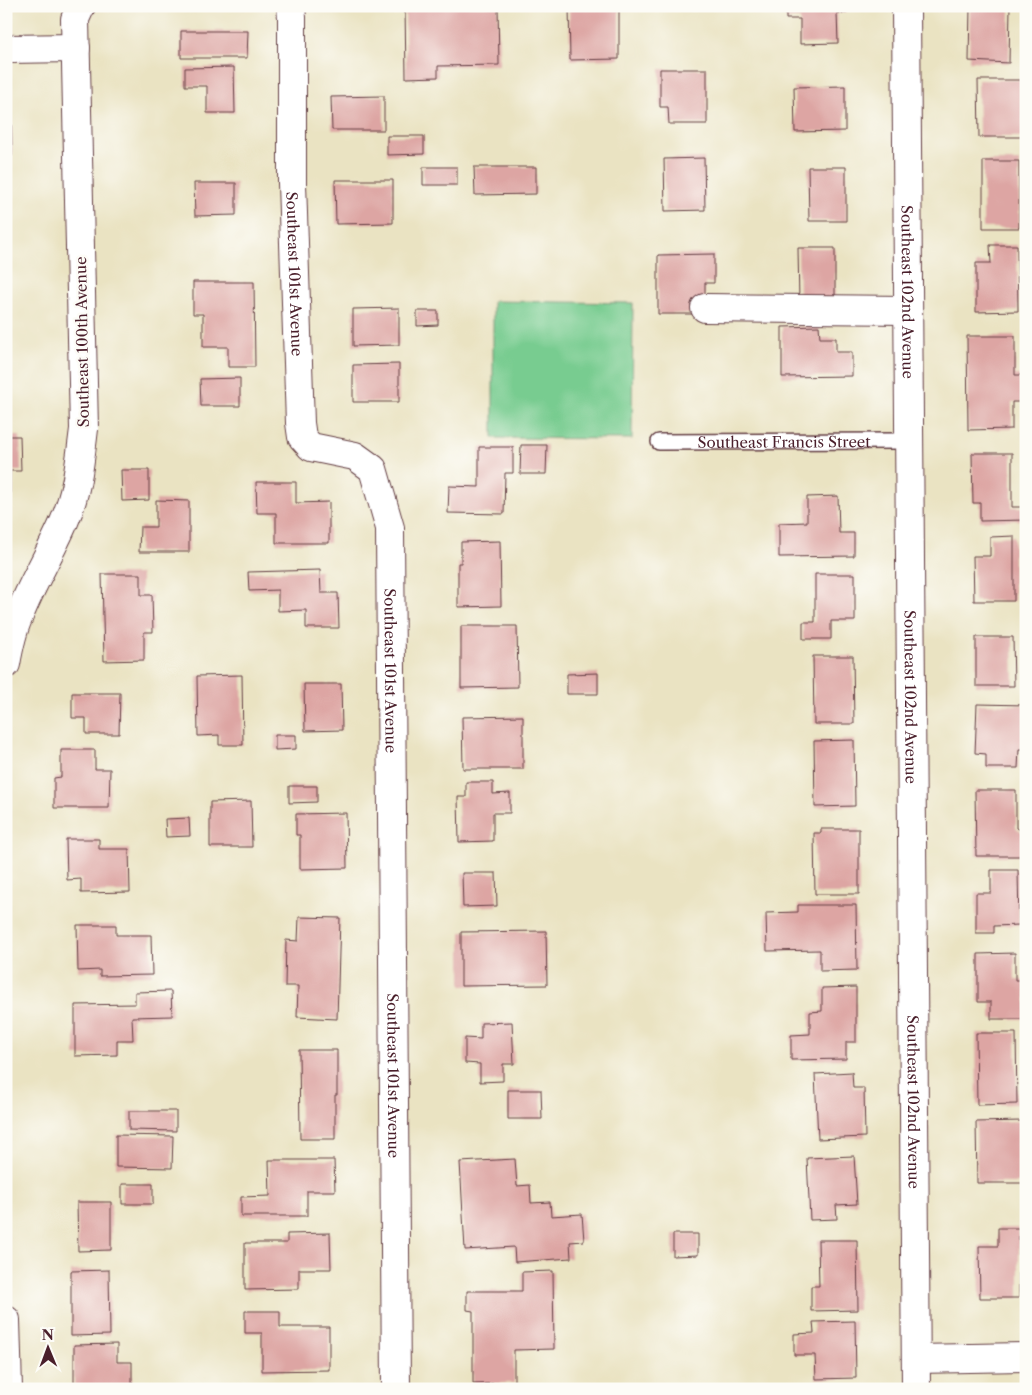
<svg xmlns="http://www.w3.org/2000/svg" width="1032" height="1395" viewBox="0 0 1032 1395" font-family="'Libre Caslon Text',serif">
<rect width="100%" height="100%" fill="#fdfcf7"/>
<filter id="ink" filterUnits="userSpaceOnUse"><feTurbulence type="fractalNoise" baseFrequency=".02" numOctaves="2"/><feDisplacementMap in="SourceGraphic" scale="10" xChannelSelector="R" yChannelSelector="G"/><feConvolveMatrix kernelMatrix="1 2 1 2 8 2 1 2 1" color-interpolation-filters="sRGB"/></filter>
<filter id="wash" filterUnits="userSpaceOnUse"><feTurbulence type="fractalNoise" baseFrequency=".0096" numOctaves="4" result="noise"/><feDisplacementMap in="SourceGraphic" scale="20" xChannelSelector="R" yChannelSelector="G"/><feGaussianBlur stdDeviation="1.12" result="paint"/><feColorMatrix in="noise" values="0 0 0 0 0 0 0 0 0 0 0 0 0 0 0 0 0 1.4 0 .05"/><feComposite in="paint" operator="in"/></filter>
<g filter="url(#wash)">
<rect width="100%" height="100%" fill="#eae3c2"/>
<path fill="#78cc90" stroke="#61765e" d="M493,301L633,303L632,439L493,438Z"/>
<g id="blocks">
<path fill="#dda5a3" d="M405,6H498L499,65L438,66V77L406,78Z
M569,6H619V59L570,60Z
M786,6H847V13H837L838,43L800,44V19H786Z
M970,6H1010L1009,63L969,61Z
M181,31H248L247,58H181Z
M234,67L235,113H207V86H185V68Z
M660,69H707V124H669L668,107H660Z
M978,80H1023L1022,92H1026V118H1023V137H979Z
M845,86V131L795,132L794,87Z
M6,96H11L12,156H6Z
M384,96V130H332L331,97Z
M387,136H424V154L387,155Z
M704,158L705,210L665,211L664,159Z
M983,161H1019V228H983Z
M423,167H457V185H423Z
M474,167H536V194L475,195Z
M808,167H846V221H809Z
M335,180H393V223L336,224Z
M194,183H236V215L195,216Z
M990,245H1017L1018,311L976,312V263H991Z
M798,248H835V301L799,302Z
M714,254V283H705V314H658V255Z
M193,282H254L255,367H228V347H203V314H193Z
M399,308V345L353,346V309Z
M417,311H438V325L417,326Z
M819,326L820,338H836V352H852V376L782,377V327Z
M967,336H1015V375H1026V402H1012V429L968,430Z
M399,364V402H353V365Z
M240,378V406H201L200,379Z
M6,436H20L21,471H10V508L6,509Z
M521,445H547L546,474H520Z
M479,447H513V473H505L504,514L448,513L449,486L479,487Z
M972,453H1012V507H1026V520L980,521V503H973Z
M121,470H149V500L122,501Z
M256,482H296V503L329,502V543H276V513H257Z
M838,496L839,533H854V556L779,557V523L807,522V497Z
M156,500L189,501V552H139L140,527H156Z
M1014,536V601H974L973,556H990V537Z
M500,541L501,606L458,607V563H461V542Z
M320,570L321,593H338L339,628H306V610L278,611V590L249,591L248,572Z
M102,574H141V595H152L153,632H144V660L104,661Z
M815,574H855V621H831V639H803V622H815Z
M461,626H517L518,687L461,688Z
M976,637H1013L1014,686H976Z
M813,656H853L854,724H814Z
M598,673V694H567V674Z
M242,675L243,745H219V735L198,736L197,676Z
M304,684H341L342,730L305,731Z
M72,693H120L119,734H86V718H72Z
M977,704L1026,705V749H1019L1018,768H986V754L975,753Z
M523,716V769H463L462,717Z
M275,735H296V749L275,750Z
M854,740L855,806L815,807L814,741Z
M61,750H95V769H110L109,808H54V778L61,777Z
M466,782H493V794L510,793V813H493V841L459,842L458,797H466Z
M289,786H317V802L289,803Z
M975,790H1016V828L1026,834V856H976Z
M251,801L252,847H210V802Z
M346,813L347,868L300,869V835H296V814Z
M189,818L190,836L166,837L165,819Z
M821,829H859V894H815L814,833H821Z
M66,839H99V849H129L130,892L81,893V879L67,880Z
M991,870H1018L1019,925L994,926V933H976V893H991Z
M462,873H496L497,906L463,907Z
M798,905H856L857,970L820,971V950L767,951L766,913L798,912Z
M299,917L340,918L337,1019L297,1017L298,986H285L286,940L298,941Z
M77,925H116V935H151L152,975L100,976V970L78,971Z
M546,931L547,985L461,986V932Z
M1015,953V980H1026V1019H991V1002H978V954Z
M856,987V1042H846V1059L791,1060V1035L810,1034V1012L822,1011V988Z
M171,991L172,1016L132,1017L133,1040H117V1055L75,1056V1005L135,1004V992Z
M512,1022L514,1064H503V1081L480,1082V1064L465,1063V1038L481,1039V1023Z
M976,1033H1016L1017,1104L977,1105Z
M299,1050H337V1095H335V1139H300Z
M852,1072L853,1088H864L865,1137L818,1139L815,1074Z
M508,1090H541L542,1119H508Z
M129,1111H176V1131L129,1130Z
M1022,1121L1023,1183H977L976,1122Z
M116,1135L173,1136L172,1168L116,1167Z
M854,1156L857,1204L836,1205L837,1219L810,1220L807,1158Z
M515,1159L517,1186L530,1185L531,1203L550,1202L551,1216L582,1214L584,1241L570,1242L571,1258L515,1262L514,1247L465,1250L460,1162Z
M269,1160H334L335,1191H307V1216H241V1197L270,1196Z
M122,1184H153V1204H122Z
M77,1202H111V1250L78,1251Z
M998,1228H1019V1298H980L979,1246H998Z
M330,1233L331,1269H299V1289L245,1290V1243H287V1234Z
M673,1234H698V1255L673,1256Z
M818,1240H857L858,1310L811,1311V1286H819Z
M109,1270L110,1335L71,1336V1271Z
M553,1271L554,1349L514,1350V1383L473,1384V1311L467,1310V1291H522V1272Z
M245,1311H280V1327H329V1370L262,1371V1333H245Z
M855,1321L856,1378L816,1379L815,1355H794V1334L814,1333L813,1322Z
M117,1344V1362H132V1389H74V1345Z"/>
</g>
</g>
<g filter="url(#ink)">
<use href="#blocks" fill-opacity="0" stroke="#623c42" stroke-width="1"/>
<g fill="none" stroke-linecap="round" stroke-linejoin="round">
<g stroke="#623c42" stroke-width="18">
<g id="lane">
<path id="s1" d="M659,442L909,441"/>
</g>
</g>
<g stroke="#623c42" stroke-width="30">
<g id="street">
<path id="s2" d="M291,6L292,18V183L300,423L302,437L311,447L355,456L373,469L390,528L396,1389"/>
<path id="s3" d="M906,6L916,1389"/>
<path d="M6,49L76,48"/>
<path d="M705,308L908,310"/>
<path d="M6,664C9,647 12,631 19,616C32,583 50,554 64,522C77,493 80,461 84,429L75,19L81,6"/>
<path d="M6,1320L8,1389"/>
<path d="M916,1359L1026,1357"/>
</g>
</g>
<use href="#lane" stroke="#fff" stroke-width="15"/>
<use href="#street" stroke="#fff" stroke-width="28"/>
</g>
</g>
<g text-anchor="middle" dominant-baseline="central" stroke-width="5" stroke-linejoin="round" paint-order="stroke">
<g font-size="15" fill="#4a1f2b" stroke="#fdfcf7">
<text stroke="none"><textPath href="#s2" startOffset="268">Southeast 101st Avenue</textPath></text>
<text stroke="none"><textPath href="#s3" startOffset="286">Southeast 102nd Avenue</textPath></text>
<text transform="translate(82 342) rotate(-91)">Southeast 100th Avenue</text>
<text stroke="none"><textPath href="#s1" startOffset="125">Southeast Francis Street</textPath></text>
<text stroke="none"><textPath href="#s2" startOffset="716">Southeast 101st Avenue</textPath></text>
<text stroke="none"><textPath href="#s3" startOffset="691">Southeast 102nd Avenue</textPath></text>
<text stroke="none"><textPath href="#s2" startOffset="1121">Southeast 101st Avenue</textPath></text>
<text stroke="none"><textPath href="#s3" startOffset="1096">Southeast 102nd Avenue</textPath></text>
</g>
</g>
<rect width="1032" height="1395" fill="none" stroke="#fdfcf7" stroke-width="25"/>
<g transform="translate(48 1348) rotate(359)" stroke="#fdfcf7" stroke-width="4" paint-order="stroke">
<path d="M0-4L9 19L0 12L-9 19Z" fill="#4a1f2b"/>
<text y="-8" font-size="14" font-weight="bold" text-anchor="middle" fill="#4a1f2b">N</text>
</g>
</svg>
